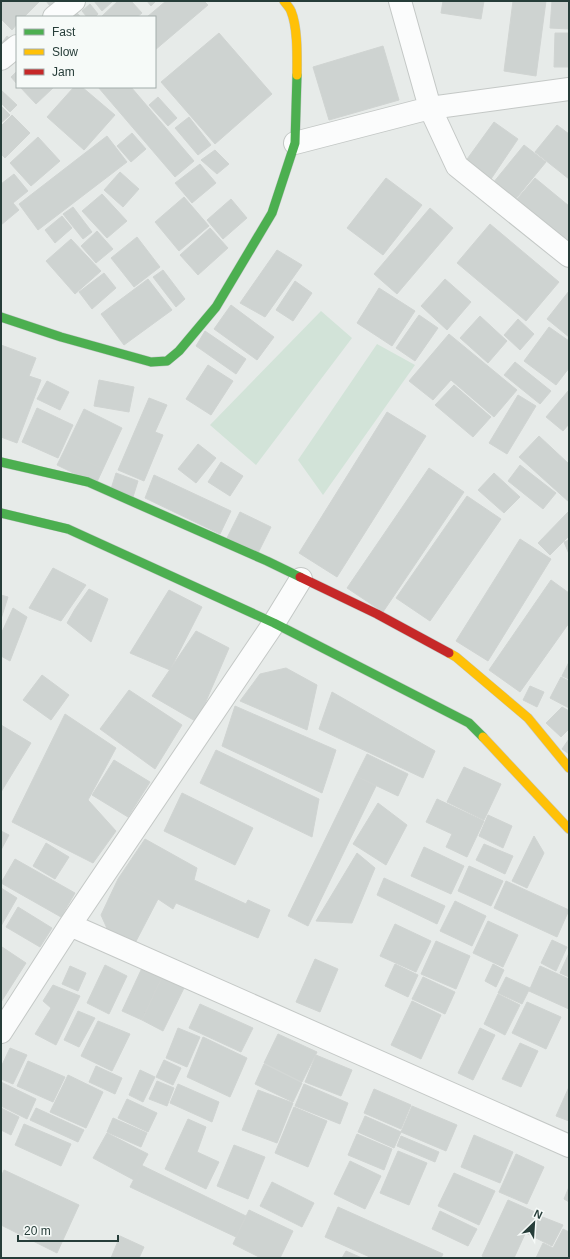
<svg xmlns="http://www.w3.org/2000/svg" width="570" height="1259" viewBox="0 0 570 1259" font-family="Arial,sans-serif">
<rect width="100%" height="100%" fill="#e7ebe9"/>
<path fill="#d2e3d8" d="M321,311L352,338L256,465L210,425Z
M377,344L415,365L323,495L298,460Z"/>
<path fill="#ced3d1" stroke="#d0d4d2" d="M1,1H40L24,17H17V24L12,30L1,19Z
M46,1H56L50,6Z
M94,1H113L102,11Z
M118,1H131L142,13L137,17H103L102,16Z
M147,1H156L151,6Z
M166,1H204L208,5L155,50V17H147Z
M443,1H484L481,19L441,13Z
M513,1H546L536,76L504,71Z
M552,1H569V29L550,28Z
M90,4L98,14L95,17H87L82,11Z
M76,12L81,17H71Z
M219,33L272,94L215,144L161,82Z
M555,33H569V67H554Z
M7,36L15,43L8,51L1,44Z
M383,46L399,100L329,120L313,67Z
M17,71V84L11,77Z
M20,87H54L36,104Z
M74,87H82L115,115L84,150L47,117Z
M98,87H131L194,161L175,177Z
M1,90L17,105L10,112L1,103Z
M158,97L177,118L168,126L149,105Z
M1,106L10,115L1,123Z
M12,115L30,133L5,158L1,154V126Z
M189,117L211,145L198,155L175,128Z
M494,122L518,139L491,179L465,162Z
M557,125L569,134V179L535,152Z
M132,133L146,149L131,162L117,146Z
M107,136L127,162L38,230L19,204Z
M38,137L60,161L31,186L10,163Z
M524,145L546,162L514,201L493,183Z
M215,150L229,164L217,174L201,160Z
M200,164L216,183L192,203L175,183Z
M120,172L139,189L123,207L104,190Z
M14,174L28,191L13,203L19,210L1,225V184Z
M386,178L422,205L383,255L347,228Z
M535,178L569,206V243L517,199Z
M102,194L127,221L107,238L82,211Z
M184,197L209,226L179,251L155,222Z
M231,199L247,218L223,239L207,220Z
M73,207L92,232L83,239L63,214Z
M430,208L453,228L397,294L374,274Z
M62,216L72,228L55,243L45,230Z
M490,224L559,282L526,321L457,263Z
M210,228L228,248L198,275L180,255Z
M97,231L113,249L96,263L81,246Z
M137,237L160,267L134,287L111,258Z
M71,239L101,271L75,294L46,261Z
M277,250L302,265L265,317L240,303Z
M163,270L185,299L176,307L153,277Z
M104,273L116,288L92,309L79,292Z
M148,279L172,310L124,345L101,314Z
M445,279L471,302L447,330L421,306Z
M295,281L312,293L293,321L276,310Z
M379,288L415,311L392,346L357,323Z
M569,291V337L547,319Z
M231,305L274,337L257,360L214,329Z
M419,315L438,328L415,361L396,348Z
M480,316L507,341L488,363L460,338Z
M518,319L534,334L520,350L504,335Z
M549,327L569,341V368L556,385L524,361Z
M205,331L246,359L236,374L196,346Z
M449,334L517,390L494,417L451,380L433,400L409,381Z
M1,345L36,358L29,376L41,380L17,443L1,437Z
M515,362L551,391L540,404L504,375Z
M208,365L233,381L211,415L186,399Z
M99,380L134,387L129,412L94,406Z
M47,381L69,392L60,410L37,399Z
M454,385L491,417L473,437L435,405Z
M569,390V424L563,431L546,417Z
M518,395L536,406L507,454L489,443Z
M149,398L167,405L155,432L163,435L144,481L118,470Z
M37,408L73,425L58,458L22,442Z
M84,409L122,428L103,469L64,451Z
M387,412L426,436L337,577L299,553Z
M539,436L569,464V502L519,457Z
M198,444L216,458L196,483L178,469Z
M64,451L103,469L96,484L57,465Z
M221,462L243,476L230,496L208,482Z
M520,465L556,493L543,509L508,481Z
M429,468L464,492L383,612L347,588Z
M116,473L138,481L133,497L111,489Z
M494,473L520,497L504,513L478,490Z
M154,475L231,511L220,534L145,498Z
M467,496L501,519L430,621L396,598Z
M569,511V536L550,555L538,543Z
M240,512L271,527L258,553L227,538Z
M520,539L551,559L488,661L456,641Z
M569,540V554L564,542Z
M53,568L86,585L61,621L29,608Z
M551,580L569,593V623L520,692L489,670Z
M89,589L108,599L91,642L67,623L75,609Z
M169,590L202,607L170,670L130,653Z
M1,595L8,597L1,619Z
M13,608L27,617L10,661L1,656V634Z
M196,631L229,648L197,722L152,696Z
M569,662V679L562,676Z
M286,668L317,685L307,730L240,701L260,674Z
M42,675L69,695L51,720L23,700Z
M561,677L569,681V708L550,698Z
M530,686L544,692L537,707L523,700Z
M129,690L182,725L155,769L100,729Z
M332,692L435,751L423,778L319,729Z
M235,706L336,750L322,793L222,746Z
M562,707L569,711V729L561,737L546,723Z
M65,714L116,748L88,800L116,831L93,863L12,822Z
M1,725L31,743L1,792Z
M569,739V754L562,749Z
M216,750L319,799L312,837L200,783Z
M367,754L408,774L398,796L356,776Z
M114,760L150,782L128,817L92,795Z
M464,767L501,784L484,820L447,802Z
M356,776L376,786L308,926L288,916Z
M182,793L253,828L235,865L164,831Z
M437,799L484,821L467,857L446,847L452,834L426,822Z
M378,803L407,825L386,865L353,844Z
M488,815L512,826L503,848L479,836Z
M1,831L9,835L1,850Z
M534,836L544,853L527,888L512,881Z
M145,839L197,868L194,880L246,904L248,900L270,910L258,938L176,903L173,909L158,899L118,879Z
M46,843L69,857L55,879L33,866Z
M484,844L513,856L505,874L476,860Z
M424,847L464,866L451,894L411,876Z
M357,853L375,868L352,923L316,921Z
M15,859L75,893L61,917L1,883Z
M469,866L503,881L491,906L458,891Z
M384,878L445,906L437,924L377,895Z
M118,879L158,899L133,947L110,935L101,915Z
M506,881L569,910L557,937L494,908Z
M1,888L17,898L1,926Z
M455,901L486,916L472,946L440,931Z
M18,907L52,928L40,947L6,927Z
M488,921L518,935L503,967L473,953Z
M395,924L431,941L416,972L380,956Z
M552,940L567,947L556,971L541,963Z
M436,941L470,956L456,989L421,974Z
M2,947L26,963L1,1002V949Z
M569,953V977L560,973Z
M315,959L338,969L320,1012L296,1002Z
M395,964L418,975L408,997L385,986Z
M493,964L504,970L496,987L485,981Z
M105,965L127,976L109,1014L87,1003Z
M70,966L86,973L78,991L62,984Z
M540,966L569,979V1009L529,991Z
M142,968L162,977L142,1020L122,1011Z
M162,977L184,988L163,1031L142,1020Z
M423,977L455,992L445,1014L412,999Z
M506,977L530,988L522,1004L498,993Z
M53,985L80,996L56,1045L35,1034L51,1008L43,1001Z
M498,994L520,1005L505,1035L484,1024Z
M412,1001L441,1015L421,1059L391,1045Z
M527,1002L561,1017L546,1049L512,1033Z
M200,1004L253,1028L241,1052L189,1028Z
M78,1011L95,1018L79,1047L64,1040Z
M98,1021L130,1034L112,1071L81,1056Z
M178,1028L200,1037L187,1067L166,1058Z
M480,1028L495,1035L473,1080L458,1073Z
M278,1034L317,1052L302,1082L264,1063Z
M203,1037L247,1058L230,1097L187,1077Z
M520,1043L538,1051L521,1087L502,1079Z
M10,1048L27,1055L13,1084L1,1079V1067Z
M316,1055L352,1070L341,1096L305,1082Z
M164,1060L181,1068L173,1085L156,1077Z
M28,1061L65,1077L53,1102L17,1086Z
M264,1064L302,1083L293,1102L255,1084Z
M96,1066L122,1078L115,1094L89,1082Z
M140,1070L155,1077L143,1102L129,1095Z
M68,1075L103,1092L86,1128L50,1112Z
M157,1081L174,1088L167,1106L149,1099Z
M1,1082L36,1099L27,1119L1,1106Z
M178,1084L219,1102L212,1122L170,1103Z
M304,1084L348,1103L340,1124L295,1106Z
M569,1087V1121L556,1116Z
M374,1089L411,1105L401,1129L364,1113Z
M258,1090L293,1103L277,1143L242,1130Z
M127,1099L157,1113L148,1132L118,1118Z
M412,1106L457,1125L446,1151L401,1132Z
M294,1107L327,1121L308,1167L275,1153Z
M1,1108L19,1117L11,1135L1,1130Z
M36,1108L84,1130L78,1142L30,1120Z
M365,1116L401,1132L394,1148L358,1132Z
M113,1118L147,1133L141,1147L107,1132Z
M188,1119L206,1127L197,1152L219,1162L206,1189L165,1169Z
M24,1124L71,1144L61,1166L15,1145Z
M107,1133L148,1154L134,1180L93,1158Z
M357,1134L392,1149L384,1170L348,1155Z
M474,1135L513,1152L500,1183L461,1167Z
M401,1136L439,1152L435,1162L397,1146Z
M234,1145L265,1157L248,1199L217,1186Z
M398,1151L427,1163L409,1205L380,1193Z
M516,1154L544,1167L527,1204L499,1192Z
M350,1161L381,1176L365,1209L334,1194Z
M141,1165L246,1216L236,1237L130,1187Z
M4,1170L79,1205L57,1253L1,1225V1177Z
M454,1173L495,1191L479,1225L438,1206Z
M272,1182L314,1203L302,1227L260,1206Z
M569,1187V1202L564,1199Z
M508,1200L535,1212L514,1258H486L482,1256Z
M338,1207L443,1254L441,1258H372L325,1237Z
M249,1210L293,1231L280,1258H261L233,1244Z
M440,1211L477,1229L468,1246L432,1229Z
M535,1214L563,1225L552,1246L526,1233Z
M563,1229L569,1232L568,1258H536L543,1243L553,1248Z
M120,1236L144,1247L139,1258H111Z
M346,1251L362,1258H342Z"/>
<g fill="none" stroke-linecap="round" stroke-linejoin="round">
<g stroke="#c4c8c6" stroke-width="24">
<path id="street" d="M400,1L430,108L457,166L569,256
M54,17L74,1
M1,59L17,46
M295,143L430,108L569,89
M70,925L569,1146
M1,1032L70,925L274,623L301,579"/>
</g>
<g stroke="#c1c7c5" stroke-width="10">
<path id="fast" d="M1,317L61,337L151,362L167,361L179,351L216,307L272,213L295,143L297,75
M1,462L88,482L267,561L300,577
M1,513L68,529L274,623L469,723L483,737"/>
</g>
<g stroke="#c1c7c5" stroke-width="10">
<path id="slow" d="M284,1C286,4 290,8 291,11C298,28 297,57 297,75
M449,653L456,657L528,718L569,768
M483,737L569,829"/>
</g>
<g stroke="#c1c7c5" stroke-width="10">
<path id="jam" d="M300,577L377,614L449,653"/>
</g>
<use href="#street" stroke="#fbfcfc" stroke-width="22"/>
<use href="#fast" stroke="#4caf50" stroke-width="9"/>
<use href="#slow" stroke="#ffc107" stroke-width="9"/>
<use href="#jam" stroke="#c62828" stroke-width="9"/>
</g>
<rect width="570" height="1259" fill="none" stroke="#263d39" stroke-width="4"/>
<rect x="16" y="16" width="140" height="72" fill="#f6faf8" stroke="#a3aeac"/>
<rect x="24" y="29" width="20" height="6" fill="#4caf50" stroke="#a3aeac"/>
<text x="52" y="36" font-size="12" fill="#263d39">Fast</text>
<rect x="24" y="49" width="20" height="6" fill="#ffc107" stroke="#a3aeac"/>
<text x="52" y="56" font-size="12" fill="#263d39">Slow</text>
<rect x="24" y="69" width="20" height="6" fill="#c62828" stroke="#a3aeac"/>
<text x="52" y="76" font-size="12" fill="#263d39">Jam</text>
<g transform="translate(534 1223) rotate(25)" stroke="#f6faf8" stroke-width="3" paint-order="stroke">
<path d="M0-3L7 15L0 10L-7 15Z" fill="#263d39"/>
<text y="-6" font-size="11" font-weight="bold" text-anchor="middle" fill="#263d39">N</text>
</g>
<path d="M18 1235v6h100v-6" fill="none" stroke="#263d39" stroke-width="2"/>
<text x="24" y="1235" font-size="12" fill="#263d39" stroke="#f6faf8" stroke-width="3" paint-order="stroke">20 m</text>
</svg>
